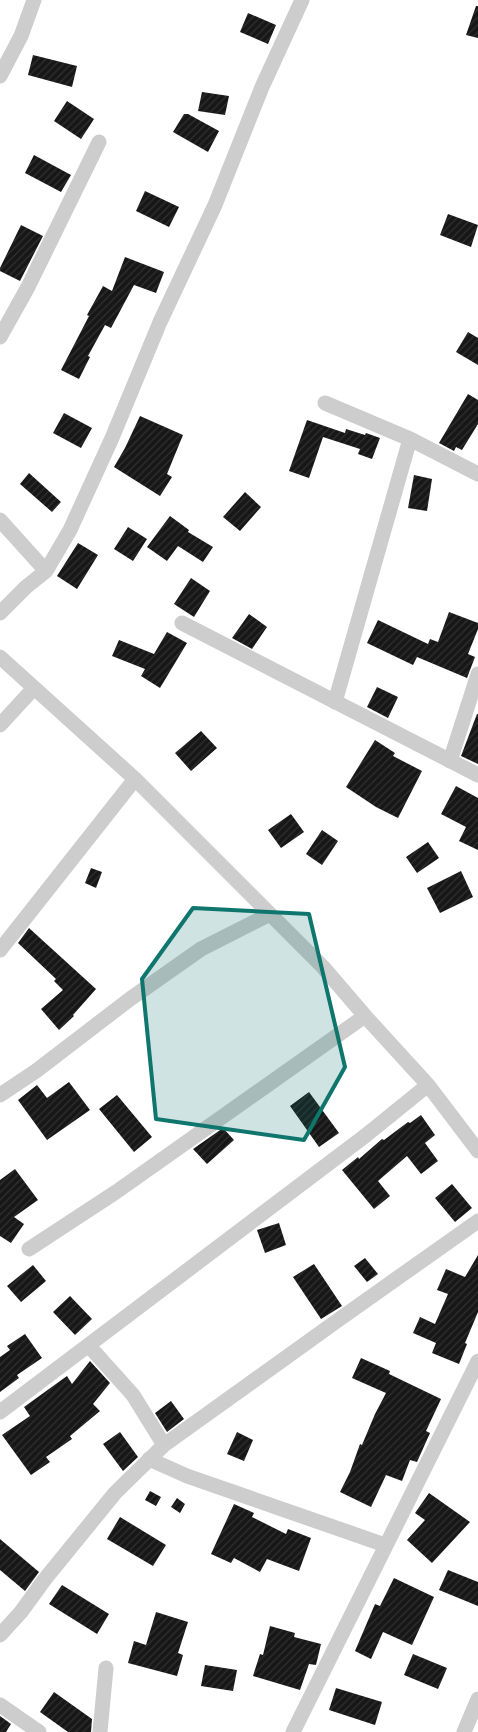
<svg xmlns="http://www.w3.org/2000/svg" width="478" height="1732" viewBox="0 0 478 1732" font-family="Overpass,sans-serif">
<defs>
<pattern id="building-hatch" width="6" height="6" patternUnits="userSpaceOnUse" patternTransform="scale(1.25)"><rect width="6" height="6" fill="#171717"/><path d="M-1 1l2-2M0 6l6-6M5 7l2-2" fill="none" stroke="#303030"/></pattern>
</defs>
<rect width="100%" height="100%" fill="#fff"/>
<path fill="url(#building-hatch)" d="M476,6H478V38L466,35Z
M248,13L276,25L268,44L240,32Z
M33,55L77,66L72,87L28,75Z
M202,92L229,96L225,115L198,111Z
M67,101L94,119L81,139L54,121Z
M184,114H188L219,131L208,152L173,132Z
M34,155L71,175L61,192L25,173Z
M145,191L179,207L169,227L136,211Z
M448,214L478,225L471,247L440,235Z
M21,225L43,236L20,281L0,271V268Z
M125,257L164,272L156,293L134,285L111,328L105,325L88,356L90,357L79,379L61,370L89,316L87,315L103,286L112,291Z
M468,332L478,338V365L456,352Z
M468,394L478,400V424L462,450L456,447L454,451L439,443Z
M64,413L92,428L81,448L53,433Z
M140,416L183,435L167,474L172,477L160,496L114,467L125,448Z
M307,420L345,433L346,429L365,435L366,433L380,438L372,459L358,454L360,449L323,437L309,478L289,471Z
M29,473L61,502L52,512L20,484Z
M414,475L432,479L427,511L408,508Z
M245,492L261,507L240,531L223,517Z
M170,516L189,530L188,532L213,547L203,562L178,546L167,561L147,547Z
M128,527L147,539L133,561L114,549Z
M78,543L98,555L77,589L57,576Z
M191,578L210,591L194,617L174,604Z
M449,612L478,623V629L468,654L475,657L467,678L417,657L413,665L367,643L378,620L428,644L430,639L438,642Z
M249,614L267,627L252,649L232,638Z
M167,632L187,643L160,688L141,676L145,669L112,656L119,640L154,654Z
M377,687L398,697L388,718L367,707Z
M477,714H478V764L461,756Z
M201,731L217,748L191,771L175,753Z
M375,740L395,753L393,756L422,771L398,818L376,807L346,787Z
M456,786L478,798V850L459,841L466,827L441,814Z
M291,814L304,832L281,848L268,830Z
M322,830L338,841L322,865L306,854Z
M428,842L439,858L417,873L406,857Z
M91,868L102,872L96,888L85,883Z
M461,871L473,897L440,913L427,888Z
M29,928L96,989L73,1015L74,1016L59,1030L41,1009L63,990L54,981L56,979L18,943Z
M69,1082L90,1110L47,1140L18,1100L37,1085L47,1098Z
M309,1092L339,1133L319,1147L290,1106Z
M117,1095L152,1137L134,1152L99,1109Z
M421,1115L435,1135L425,1143L438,1161L421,1174L407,1156L378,1181L390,1196L374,1209L342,1170L358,1157L359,1159L382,1139L384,1140L408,1122L410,1123Z
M223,1128L234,1140L207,1164L193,1149Z
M15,1169L38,1200L14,1217L24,1224L11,1243L0,1236V1180Z
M452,1184L472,1208L455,1222L435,1198Z
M279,1223L286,1245L265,1253L257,1230Z
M478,1255V1312L465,1343L467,1344L459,1364L432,1353L436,1343L413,1333L420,1317L435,1324L448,1294L437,1290L446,1269L465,1277Z
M365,1258L378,1274L367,1282L354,1266Z
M314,1264L342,1306L321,1319L293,1277Z
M33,1265L46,1281L21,1302L7,1286Z
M70,1296L92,1319L75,1335L53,1312Z
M25,1334L42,1358L17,1375L19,1378L0,1392V1357L10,1350L7,1346Z
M361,1358L390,1371L389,1374L441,1399L426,1431L430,1433L417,1462L410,1460L402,1481L386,1475L371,1507L340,1492L350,1472L360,1444L362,1445L375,1414L386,1393L352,1378Z
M90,1361L110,1383L93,1404L100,1411L70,1436L72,1439L46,1457L50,1462L31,1475L2,1435L30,1416L24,1407L67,1376L72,1384Z
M171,1401L184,1419L167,1432L155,1413Z
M120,1432L138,1457L123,1471L103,1444Z
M237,1432L253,1440L244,1461L227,1454Z
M150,1491L161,1497L156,1506L145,1500Z
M429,1493L470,1522L432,1563L407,1540L425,1520L415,1513Z
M177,1498L185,1504L180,1513L171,1507Z
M234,1504L254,1513L252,1517L286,1534L288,1529L311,1538L299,1571L267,1559L260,1572L234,1558L231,1563L211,1554Z
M120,1517L166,1545L153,1566L107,1539Z
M0,1539L39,1572L25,1591L0,1570Z
M448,1570L478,1582V1606L439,1590Z
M394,1578L434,1597L412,1645L383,1632L371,1659L355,1651L375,1604L380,1606Z
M62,1585L109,1614L97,1634L49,1604Z
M156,1612L188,1622L178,1653L183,1655L177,1676L128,1663L134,1641L146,1645Z
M270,1626L295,1633L294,1637L321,1644L316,1665L309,1664L300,1690L253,1676L260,1654L263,1655Z
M413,1654L447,1668L438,1689L404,1675Z
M205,1665L237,1670L233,1691L201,1686Z
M336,1688L382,1702L375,1725L329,1710Z
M54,1692L92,1719L91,1732H68L40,1712Z
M0,1716L11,1724L6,1732H0Z"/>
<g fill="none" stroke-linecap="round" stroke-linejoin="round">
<path stroke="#cdcdcd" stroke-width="15" d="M0,76L21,36L34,0
M0,337L28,287L99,142
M325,403L410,439L478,474
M0,520L46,571L26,587L0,613
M46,571L70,530L112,438L160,322L215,205L262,87L302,0
M182,623L478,775
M0,657L135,779L323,967L365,1016L428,1085L478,1151
M335,702L410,439
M0,725L34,688
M450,761L478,674
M0,950L135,779
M0,1095L36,1071L130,999L201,949L270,914
M29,1249L116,1192L365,1016
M89,1346L133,1395L164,1445
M0,1412L365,1136L428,1085
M149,1459L187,1476L385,1545
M0,1635L21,1612L45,1579L115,1493L164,1445L341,1318L478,1221
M0,1705L39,1732
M100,1732L106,1668
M293,1732L478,1361
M464,1732L478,1699"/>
</g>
<path fill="#0f766e" fill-opacity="0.2" stroke="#0f766e" stroke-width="4" stroke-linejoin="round" d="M193,908L309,914L345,1067L304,1140L156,1119L142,979Z"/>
</svg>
